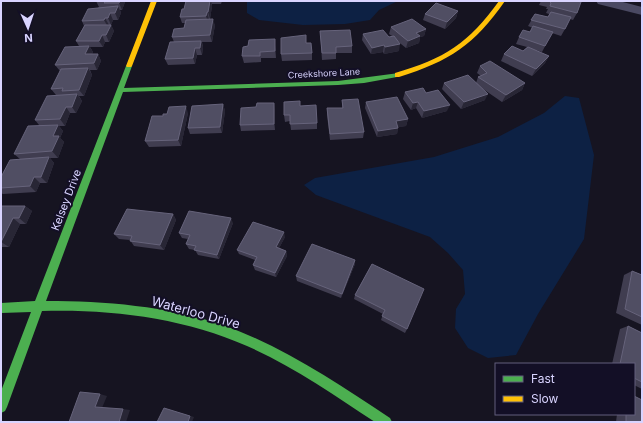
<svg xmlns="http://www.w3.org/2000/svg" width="643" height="423" viewBox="0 0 643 423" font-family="Inter,sans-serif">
<rect width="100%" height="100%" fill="#161421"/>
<path fill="#0d2144" d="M247,1H398L379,10L370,20L345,24L303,25L259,20L247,13Z
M565,96L579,98L594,155L584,239L538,314L516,355L488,358L468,348L455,328L456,309L465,294L463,270L448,253L430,237L316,195L304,185L315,178L434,157L498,137L544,113Z"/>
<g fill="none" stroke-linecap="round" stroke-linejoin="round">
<path fill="#4a4962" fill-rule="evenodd" d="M596,1H619L642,7V15L598,4Z"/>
<path fill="#4caf50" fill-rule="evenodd" d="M129,64L132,66L124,88L338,81L399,73L400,75L397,77L364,83L338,85L123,92L46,301C105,301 167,306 223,325C284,347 337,383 390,418L392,422H375C334,395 293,366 247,346C184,318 111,309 42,311L7,407L5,411L1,413V391L31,312L1,313V303L35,301L126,66Z"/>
<path fill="#ffc107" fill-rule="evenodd" d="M151,1H157L132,66L131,67H127L126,66Z
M499,1H505C474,45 450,61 399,77H395V73C444,59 469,43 499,1Z"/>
</g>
<path fill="#403d50" d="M96,1H125V2L122,10H120L121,13L118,20H113L111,25L114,31L109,42H105L103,47H90L93,52L92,54H98L101,61L97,70H90L92,75L84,96H79L82,101L76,113H70L65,126H59L63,131L60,138L64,142L58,158H50L54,163L47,183H40L36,192L3,194L1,193V177L20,159L14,154L39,125L35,120L56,95L51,89L60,71L55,65L79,46L76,41L84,26L82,21L99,7Z
M186,1H222L221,4H212V6L210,19L215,25L212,42H202L203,47L202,55H197L195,64L168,65L165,59L174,42L172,37L184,28L185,23H182L180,17L184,9Z
M541,1H577V13L573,20L570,19L565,29L561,36L552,33L542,52L535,50L549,56L545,63L532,76L501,61L504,54L523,51L527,47L516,44L519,37L530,32L533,28L528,26L535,14L548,17L549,14L546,13L548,9H546L547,7L539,5Z
M458,11L456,18L445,29L423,20L425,14Z
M391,27L426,29L424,36L420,37L419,43L406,48L396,40L399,51L384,54L383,52L371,54L362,40L363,34L389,37L392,36L389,34Z
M320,31L352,46V53H336V59L322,60Z
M306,43L312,53V60L282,61L281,54Z
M275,45L276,58H261V62L244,63L242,56Z
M480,66L525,83L522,90L502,102L483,89L485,100L461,109L442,89L444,83H476L478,77L481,76L477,73Z
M405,92L426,93L447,111L422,118L416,108L411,110L403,99Z
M342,100L364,132L363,138L330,140L327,115V108H342Z
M366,102L408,119L406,126L398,127L397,134L377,137L365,108Z
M223,104L225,111L222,133L190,134L188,128Z
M300,106L317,123V129L291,130L290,121L285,122L284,115Z
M275,109V130L241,131L240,125Z
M188,113L181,146L149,147L145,141L163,116Z
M1,206H25L32,211L26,224H20L9,247H1Z
M173,214L176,220L164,250L134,246L130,240L119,239L114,234Z
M233,223L219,259L198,255L195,250L189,249L186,244L188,239L182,238L179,233Z
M285,237L279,248L286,251L287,256L276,277L255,270L253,265L255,260L239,254L237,250Z
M355,260V264L341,298L297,281L296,276Z
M372,264L407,329L405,333L381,320L383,314L354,299L355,295Z
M632,271L642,275V325L616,313L624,275Z
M628,326L642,333V389L634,385V364H612L620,329Z
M617,414H634L642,422H616Z"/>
<path fill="#282635" d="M120,1H125V2L122,10L119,3Z
M210,1H211L212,6L210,19L208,12Z
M118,6L121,13L118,20L115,13Z
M458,11L456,18L445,29L447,22Z
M207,12L209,19L208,23L206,16Z
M110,13L113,20L111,25L108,18Z
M105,18L109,25L108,27L104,20Z
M213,19L215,25L212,42L210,35Z
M111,25L114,31L109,42L106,35Z
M426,29L424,36L420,37L419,43L406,48L408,41L416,33Z
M102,35L105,42L103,47L99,41Z
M201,41L203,47L202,55L200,48Z
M400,44L399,51L384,54L385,47Z
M384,45L383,52L371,54L372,48Z
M89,46L93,52L89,61L85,54Z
M195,48L197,55L195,64L193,58Z
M98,54L101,61L97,70L94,63Z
M549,56L545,63L532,76L536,69Z
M88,68L92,75L84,96L79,90Z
M525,83L522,90L502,102L506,95Z
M77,94L82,101L76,113L72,107Z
M488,94L485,100L461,109L464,102Z
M418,102L416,108L411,110L413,103Z
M274,103L275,109V130L274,124Z
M223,104L225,111L222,133L220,127Z
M450,105L447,111L422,118L424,111Z
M186,106L188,113L181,146L178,140Z
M66,107L70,113L65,126L60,119Z
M408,119L406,126L394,128L396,121Z
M58,125L63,131L60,138L64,142L58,158L52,151L53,136Z
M398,128L397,134L377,137L378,131Z
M49,157L54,163L47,183L41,177Z
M34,177L40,183L36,192L30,186Z
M25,206L32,211L26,224L19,218Z
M173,214L176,220L164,250L160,245Z
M13,218L20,224L9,247L1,242Z
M231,218L233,223L219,259L217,255Z
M284,232L285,237L277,252L276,247Z
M286,251L287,256L276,277L275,273Z
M355,260V264L341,298L342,294Z
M100,394L107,396L102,408L95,407Z
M164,408L194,417L192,422H188Z
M123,409L130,410L126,422H119Z"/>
<path fill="#504e63" stroke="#66637b" d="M106,1H120L119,3H104Z
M186,1H210L208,12H207L206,16L180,17L182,9H184Z
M550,1H577L581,2L577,13L550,6L551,3L550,2Z
M436,3L458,11L447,22L425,14Z
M118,6L115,13H110L108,18H105L104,20L82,21L88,9Z
M551,12L571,17L565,29L531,20L535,14L548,17Z
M213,19L210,35L172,37L174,29L184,28L186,20Z
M412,19L426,29L416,33L420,36L408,41L391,27Z
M85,25H111L106,35H102L99,41H76Z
M533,26L553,32L545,46L519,37L523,30L530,32Z
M350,30L352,46L336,47V53H322L320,31Z
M383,30L389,37L394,36L400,44L385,47L384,45L372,48L363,34Z
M306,35V43H311L312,53L281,54V38Z
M275,39V51L260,52V56H242L243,47L248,46L249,40Z
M201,41L200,48H195L193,58L165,59L170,42Z
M89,46L85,54H98L94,63L55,65L65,47Z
M512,46L523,51L528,47L549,56L536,69L504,54Z
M490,61L525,83L506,95L478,77L487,73L480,66Z
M88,68L79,90L62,91L63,88L51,89L61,69Z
M468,75L488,94L464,102L444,83Z
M423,88L426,93L438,90L450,105L424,111L418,102L413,103L405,92Z
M77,94L72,107H66L60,119L35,120L47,96Z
M397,97L408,119L396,121L398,128L378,131L366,102Z
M358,99L364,132L330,134L327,108H343L342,100Z
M300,101V106L316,105L317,123L290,124V115H284V102Z
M257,103H274V124L240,125L241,108L256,107Z
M223,104L220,127L188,128L192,106Z
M186,106L178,140L145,141L152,116H163V114H167L169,107Z
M58,125L53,136H59L52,151L14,154L28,126Z
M49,157L41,177H34L30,186L1,188V177L10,160Z
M1,206H25L19,218H13L1,242Z
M127,209L173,214L160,245L130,241L132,236L114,234Z
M189,211L231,218L217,255L194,250L196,246L186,244L190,235L179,233Z
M253,222L284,232L276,247L286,251L275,273L253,265L257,257L237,250Z
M312,244L355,260L342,294L296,276Z
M372,264L424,289L407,329L382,316L385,310L355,295Z
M632,271L642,275V317L625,309Z
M628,326L642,333V382L634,378V364H620Z
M80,392L100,394L95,407L123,409L119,422H69Z
M634,396L642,400V422H626V414H634Z
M164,408L190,416L188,422H157Z"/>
<g text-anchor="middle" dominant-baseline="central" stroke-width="4" stroke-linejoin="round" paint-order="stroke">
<g font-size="9" fill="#d9d4ff" stroke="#130f26">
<text transform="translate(324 73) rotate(-3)">Creekshore Lane</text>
</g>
<g font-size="11" fill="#d9d4ff" stroke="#130f26">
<text transform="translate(66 200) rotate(-69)">Kelsey Drive</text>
</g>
<g font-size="13" fill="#d9d4ff" stroke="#130f26">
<text transform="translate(196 312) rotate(15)">Waterloo Drive</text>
</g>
</g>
<rect width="643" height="423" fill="none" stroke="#d9d4ff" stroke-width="4"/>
<rect x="495" y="363" width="140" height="52" fill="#130f26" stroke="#625e7d"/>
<rect x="503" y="376" width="20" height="6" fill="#4caf50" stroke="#625e7d"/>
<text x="531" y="383" font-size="12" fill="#d9d4ff">Fast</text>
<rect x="503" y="396" width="20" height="6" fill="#ffc107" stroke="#625e7d"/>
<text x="531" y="403" font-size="12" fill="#d9d4ff">Slow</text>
<g transform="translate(28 28) rotate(177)" stroke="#130f26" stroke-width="3" paint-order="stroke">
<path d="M0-3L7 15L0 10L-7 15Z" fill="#d9d4ff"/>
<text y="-6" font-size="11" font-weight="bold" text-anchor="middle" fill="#d9d4ff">N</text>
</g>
</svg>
